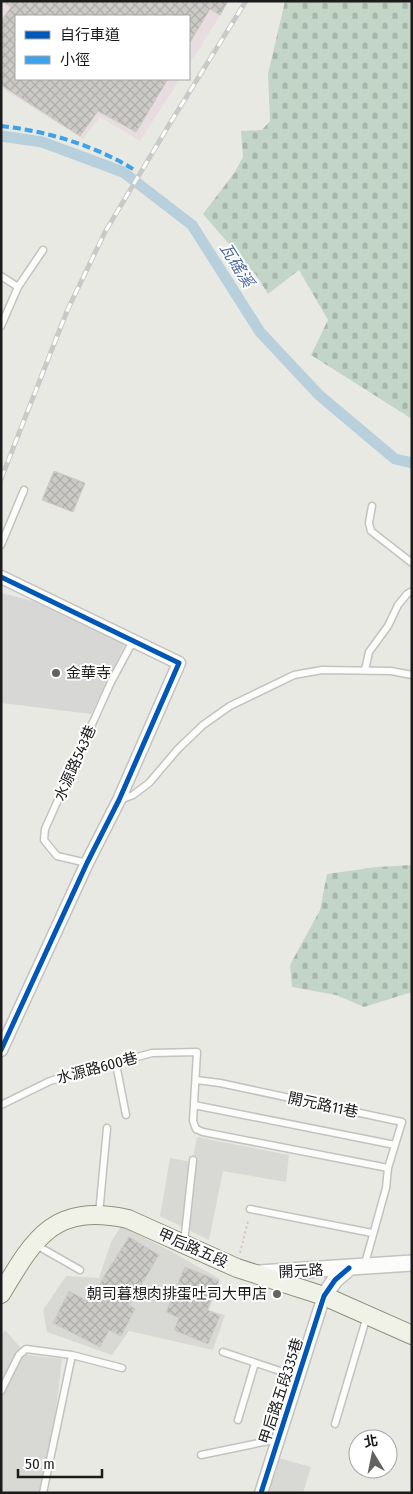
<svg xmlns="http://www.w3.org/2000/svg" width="413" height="1494" viewBox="0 0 413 1494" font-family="'Fira Sans Condensed','Noto Sans TC',sans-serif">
<defs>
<pattern id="cemetery-stones" width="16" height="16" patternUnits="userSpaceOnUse" patternTransform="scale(1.25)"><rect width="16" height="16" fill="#c2d5c6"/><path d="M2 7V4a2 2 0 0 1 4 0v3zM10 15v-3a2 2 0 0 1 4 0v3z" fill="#a6b6aa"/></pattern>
<pattern id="building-cross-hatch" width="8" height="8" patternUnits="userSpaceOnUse" patternTransform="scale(1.25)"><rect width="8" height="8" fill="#cbcac7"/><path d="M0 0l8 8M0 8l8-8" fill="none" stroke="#aeadaa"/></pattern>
</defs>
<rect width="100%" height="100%" fill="#e9e9e4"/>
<path fill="#d8d8d5" d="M197,1137L289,1155L286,1182L223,1171L209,1240L160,1216L170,1158L192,1162Z
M121,1226L174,1253L220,1279L209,1310L225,1315L213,1350L129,1331L112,1355L47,1332L43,1310L66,1276L99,1278L111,1242Z
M5,1330L27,1355L62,1359L54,1426L40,1493H1V1336Z
M275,1457L311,1467L303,1493H266Z"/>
<path fill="#e7dde1" d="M1,1H229L189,65V16H16V79H180L140,141L100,117L83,139L1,88Z"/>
<path fill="#d7d7d5" d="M1,593L41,603L125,644L91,714L1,703Z"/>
<path fill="url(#cemetery-stones)" d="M285,1H412V419L311,355L328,320L299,270L268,294L256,275L203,214L235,172L243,157L241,131L262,130L270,121L268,74Z
M412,865V992L364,1007L336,995L292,987L290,965L320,910L327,874L377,867Z"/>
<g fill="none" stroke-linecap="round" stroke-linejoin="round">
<path stroke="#b7d0dc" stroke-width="11" d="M1,136L42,142L123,172L192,225L260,332L319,395L395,459L412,463"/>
</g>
<path fill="url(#building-cross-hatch)" stroke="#cccac5" d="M2,1H228L220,15L210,9L189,44V16H16V79H168L136,132L98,111L80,136L1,85V21L11,7Z
M54,471L85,483L73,512L42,500Z
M129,1237L159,1255L129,1305L135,1309L121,1336L109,1330L100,1347L53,1323L69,1291L91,1303L103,1278Z
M185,1267L219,1281L207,1310L220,1316L208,1344L174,1330L179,1318L166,1312Z"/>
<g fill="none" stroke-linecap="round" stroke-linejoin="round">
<g stroke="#c2c2c0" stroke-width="9">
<path id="service" d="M1,276L18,287
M1,326L18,287L43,250
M372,506L369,523L371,531L412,563
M1,545L24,490
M365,670L369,652L388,626L398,605L407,594L412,591
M120,800L133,795L149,783L178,749L203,725L230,706L294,675L322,670L391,671L412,675
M87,863L57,856L44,840L45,829L111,682L133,641
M116,1064L126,1115
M196,1080L220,1083L402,1122L388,1168
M1,1105L50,1081L152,1053L197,1052L193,1121L196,1129L203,1132L388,1168L386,1188L364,1267
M194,1105L395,1145
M250,1209L372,1233
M99,1214L107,1128
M184,1243L193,1160
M36,1245L80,1270
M223,1352L298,1377
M72,1355L122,1368
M1,1391L19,1355L26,1349L72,1355L43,1493
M238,1420L255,1363
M335,1424L367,1316
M201,1455L278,1439"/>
</g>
<g stroke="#c2c2c0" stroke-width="15">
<path id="minor" d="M1,577L179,663L119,800L87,863L1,1050
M261,1493L324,1296"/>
</g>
<g stroke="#c2c2c0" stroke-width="18">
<path id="tertiary" d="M259,1273L412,1263
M324,1296L335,1280L349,1268"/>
</g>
<g stroke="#8e927d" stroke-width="20">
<path id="secondary" d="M1,1294C35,1237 54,1203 128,1219L237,1268L324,1296L412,1335"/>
</g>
<path stroke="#d5c9c4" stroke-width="2" stroke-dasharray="2.5 2.5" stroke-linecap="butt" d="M240,1253L248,1221"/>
<use href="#service" stroke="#fcfcfb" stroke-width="6"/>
<use href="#minor" stroke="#fcfcfb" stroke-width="12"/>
<use href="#tertiary" stroke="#fcfcfb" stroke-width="15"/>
<use href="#secondary" stroke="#f0f2e8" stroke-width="18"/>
<g stroke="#c9c9c8" stroke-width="5">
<path id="rail" d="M1,479L67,311L105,232L172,120L246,1"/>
</g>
<use href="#rail" stroke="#fff" stroke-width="3" stroke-dasharray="9" stroke-linecap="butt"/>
<path stroke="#3da2ea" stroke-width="4" stroke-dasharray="8 4" stroke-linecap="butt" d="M1,126C47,131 97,146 136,171"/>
<g stroke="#fff" stroke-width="8">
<path id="cycleway" d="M1,577L179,663L119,800L87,863L1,1050
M261,1493L324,1296L335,1280L349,1268"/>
</g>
<use href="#cycleway" stroke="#0057b8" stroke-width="5"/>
</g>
<g fill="#636361" stroke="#fff" stroke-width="2">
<circle cx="56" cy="673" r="5"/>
<circle cx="277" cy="1294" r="5"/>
</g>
<g text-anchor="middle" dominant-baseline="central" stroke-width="4" stroke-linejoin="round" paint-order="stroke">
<g font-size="15" fill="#1b1b1b" stroke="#fff" text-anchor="start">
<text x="66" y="673">金華寺</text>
<text x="267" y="1294" text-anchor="end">朝司暮想肉排蛋吐司大甲店</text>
</g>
<g font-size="15" fill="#1b1b1b" stroke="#fff">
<text transform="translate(75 763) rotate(-66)">水源路543巷</text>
<text transform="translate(97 1068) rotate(-15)">水源路600巷</text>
<text transform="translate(323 1105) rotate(12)">開元路11巷</text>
<text transform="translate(193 1248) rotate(24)">甲后路五段</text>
<text transform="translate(301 1271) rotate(-3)">開元路</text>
<text transform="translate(281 1391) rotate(-72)">甲后路五段335巷</text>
</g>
<g font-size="16" font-style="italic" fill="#4c6ca6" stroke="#fff">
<text transform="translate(237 265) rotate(58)">瓦磘溪</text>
</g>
</g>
<rect width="413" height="1494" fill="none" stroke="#1b1b1b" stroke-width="5"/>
<rect x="15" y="15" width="175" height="65" fill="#ffffff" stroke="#a4a4a4"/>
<rect x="25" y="31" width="25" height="8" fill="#0057b8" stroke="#a4a4a4"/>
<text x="60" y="40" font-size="15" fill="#1b1b1b">自行車道</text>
<rect x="25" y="56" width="25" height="8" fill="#3da2ea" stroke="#a4a4a4"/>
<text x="60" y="65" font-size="15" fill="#1b1b1b">小徑</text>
<g transform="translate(373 1454) rotate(350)"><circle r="24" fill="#ffffff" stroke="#a4a4a4"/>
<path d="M0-4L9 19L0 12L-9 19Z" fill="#636361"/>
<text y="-8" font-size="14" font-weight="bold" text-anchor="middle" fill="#1b1b1b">北</text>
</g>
<path d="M18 1469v8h84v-8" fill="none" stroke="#1b1b1b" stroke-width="2.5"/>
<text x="25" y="1469" font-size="15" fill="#1b1b1b" stroke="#ffffff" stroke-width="4" paint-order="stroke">50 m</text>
</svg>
